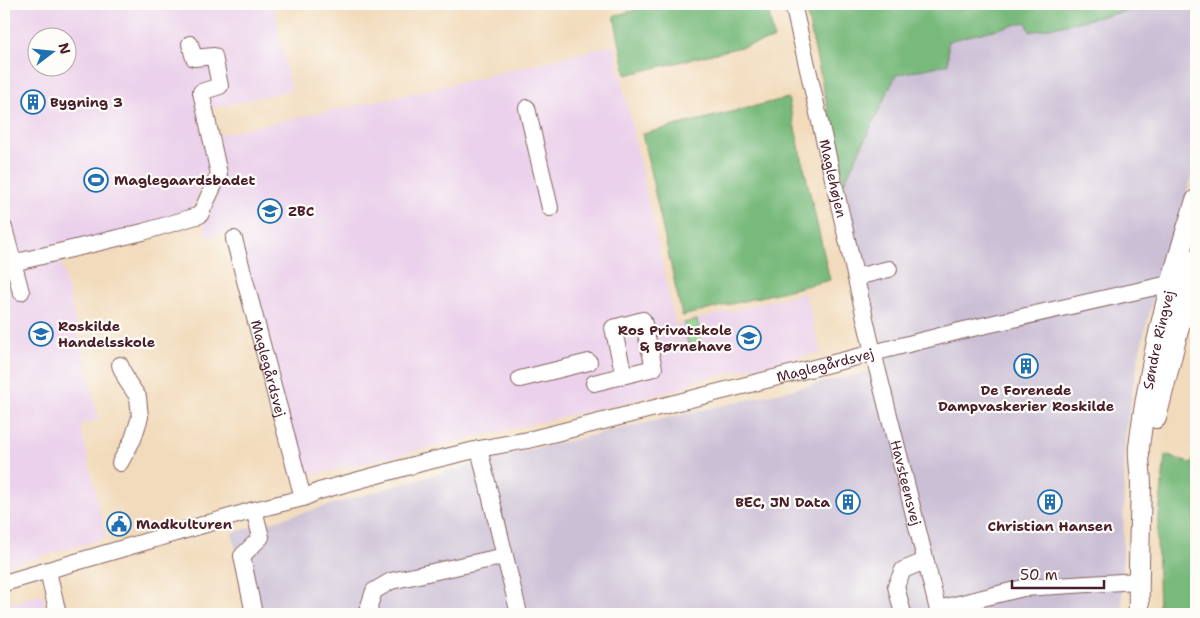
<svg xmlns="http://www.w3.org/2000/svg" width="1200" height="618" viewBox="0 0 1200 618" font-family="'Shantell Sans',sans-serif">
<rect width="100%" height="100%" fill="#fdfcf7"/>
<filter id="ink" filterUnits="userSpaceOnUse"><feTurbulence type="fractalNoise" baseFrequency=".02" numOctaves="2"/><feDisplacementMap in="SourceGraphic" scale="10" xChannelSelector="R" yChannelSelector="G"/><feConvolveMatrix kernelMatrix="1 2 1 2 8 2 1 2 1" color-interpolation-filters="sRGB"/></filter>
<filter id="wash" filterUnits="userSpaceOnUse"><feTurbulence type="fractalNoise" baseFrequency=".0096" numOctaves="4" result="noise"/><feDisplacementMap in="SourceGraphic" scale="20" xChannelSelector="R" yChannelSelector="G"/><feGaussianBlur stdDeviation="1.12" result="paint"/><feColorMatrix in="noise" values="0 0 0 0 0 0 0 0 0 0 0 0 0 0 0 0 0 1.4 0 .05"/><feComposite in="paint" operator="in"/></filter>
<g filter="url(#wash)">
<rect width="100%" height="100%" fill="#f2dbbc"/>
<path fill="#ebd1eb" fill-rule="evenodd" d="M4,4H273L291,90L201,111L210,167L189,215L58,249L99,420L80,424L106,538L4,567V450L6,449L4,442ZM38,38H68V68H38Z
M614,45L684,363L677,324L805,293L821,352L689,382V386L673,391L300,478L234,231L206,238L203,215L223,174L215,135L428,90Z
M42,594L47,614H4V606Z"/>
<path fill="#cbbfd5" d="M1159,4H1196V165L1161,266L1139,354L1125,433L1122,614H251L232,533L490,459L890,367L877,329L844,183L896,75L948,64V41L1026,22L1030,32Z"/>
<path fill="#96da92" stroke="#707c5e" d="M697,320L701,340L688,344L684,323Z"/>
<path fill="#78ba7c" stroke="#616c54" d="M643,4H767L774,39L626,75L614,16L635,10Z
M854,4H1159L1030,32L1026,22L948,41V64L896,75L844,183L807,14Z
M788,98L830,280L682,316L642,134Z
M1165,455L1190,463L1196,461V614H1159L1157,537Z"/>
</g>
<g filter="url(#ink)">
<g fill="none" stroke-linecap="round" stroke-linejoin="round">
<g stroke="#85615e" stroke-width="18">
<g id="minor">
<path id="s1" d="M793,4L870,340L939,614"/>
<path d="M527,108L550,208"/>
<path d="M4,228L21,292"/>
<path id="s2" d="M234,239L303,498"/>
<path d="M4,265L143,232L200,215L219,174L201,92L220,86L214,56L194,58L190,44"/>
<path d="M856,277L889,269"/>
<path d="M120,365L127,381L138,397L140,417L133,439L120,463"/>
<path d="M520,379L589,362"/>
<path d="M594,383L654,368L643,320L613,328L624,375"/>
<path d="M479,449L519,614"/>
<path d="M254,510L261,537L242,556L254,614"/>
<path d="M48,571L58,614"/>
<path id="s3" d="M4,583L254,510L303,498L319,491L421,463L479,449L528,440L964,330L1182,281"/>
<path d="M938,609L1023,588L1138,581"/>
<path d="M370,614L369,606L374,591L391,581L505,556"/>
<path d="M903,614L896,586L903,570L925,561"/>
</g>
</g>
<g stroke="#85615e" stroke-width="22">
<g id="major">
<path d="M1156,418L1196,259"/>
<path id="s4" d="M1139,614C1138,571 1140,528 1141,485C1141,473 1138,460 1139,447C1149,363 1170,280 1196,200"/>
</g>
</g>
<use href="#minor" stroke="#fff" stroke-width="16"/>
<use href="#major" stroke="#fff" stroke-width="20"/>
</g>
</g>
<defs>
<g id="building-ring" transform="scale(1.25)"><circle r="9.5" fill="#fdfcf7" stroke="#1f6fb2" stroke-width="1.5"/><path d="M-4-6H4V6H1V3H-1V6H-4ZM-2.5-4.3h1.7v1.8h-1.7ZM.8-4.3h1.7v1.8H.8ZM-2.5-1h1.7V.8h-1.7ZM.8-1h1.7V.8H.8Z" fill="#1f6fb2"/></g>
<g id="stadium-ring" transform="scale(1.25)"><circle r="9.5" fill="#fdfcf7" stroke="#1f6fb2" stroke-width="1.5"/><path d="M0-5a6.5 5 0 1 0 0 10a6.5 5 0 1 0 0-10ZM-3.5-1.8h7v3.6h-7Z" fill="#1f6fb2"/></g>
<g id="university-ring" transform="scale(1.25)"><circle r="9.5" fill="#fdfcf7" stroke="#1f6fb2" stroke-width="1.5"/><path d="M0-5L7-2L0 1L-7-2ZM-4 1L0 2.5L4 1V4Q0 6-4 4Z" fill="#1f6fb2"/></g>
<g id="school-ring" transform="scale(1.25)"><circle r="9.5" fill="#fdfcf7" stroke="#1f6fb2" stroke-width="1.5"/><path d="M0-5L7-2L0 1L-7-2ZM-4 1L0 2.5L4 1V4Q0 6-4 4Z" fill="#1f6fb2"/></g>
<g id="civic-ring" transform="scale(1.25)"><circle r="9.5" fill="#fdfcf7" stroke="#1f6fb2" stroke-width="1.5"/><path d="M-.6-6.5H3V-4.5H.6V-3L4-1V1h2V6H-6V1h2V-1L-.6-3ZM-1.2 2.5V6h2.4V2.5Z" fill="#1f6fb2"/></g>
</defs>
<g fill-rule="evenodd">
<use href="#building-ring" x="33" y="102"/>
<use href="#stadium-ring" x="96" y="180"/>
<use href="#university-ring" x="270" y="211"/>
<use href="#school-ring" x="41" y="334"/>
<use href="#school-ring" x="749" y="338"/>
<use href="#building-ring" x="1026" y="366"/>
<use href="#building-ring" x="848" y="502"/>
<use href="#building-ring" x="1050" y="502"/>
<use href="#civic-ring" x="119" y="524"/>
</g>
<g text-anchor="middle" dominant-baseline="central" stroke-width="4.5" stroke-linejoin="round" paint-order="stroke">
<g font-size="14" font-weight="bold" fill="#4a1f2b" stroke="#fdfcf7" text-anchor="start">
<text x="50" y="102">Bygning 3</text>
<text x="114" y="180">Maglegaardsbadet</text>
<text x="288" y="211">ZBC</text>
<text x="58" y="326">Roskilde<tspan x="58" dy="16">Handelsskole</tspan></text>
<text x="732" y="330" text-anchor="end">Ros Privatskole<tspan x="732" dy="16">&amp; Børnehave</tspan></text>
<text x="1026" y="390" text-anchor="middle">De Forenede<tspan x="1026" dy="16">Dampvaskerier Roskilde</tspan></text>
<text x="830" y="502" text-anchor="end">BEC, JN Data</text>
<text x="136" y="524">Madkulturen</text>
<text x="1050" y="526" text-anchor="middle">Christian Hansen</text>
</g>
<g font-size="14" fill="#4a1f2b" stroke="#fdfcf7">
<text stroke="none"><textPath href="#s1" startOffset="179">Maglehøjen</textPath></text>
<text stroke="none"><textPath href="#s4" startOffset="276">Søndre Ringvej</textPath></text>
<text stroke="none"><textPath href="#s3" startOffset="850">Maglegårdsvej</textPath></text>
<text stroke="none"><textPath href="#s2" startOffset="134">Maglegårdsvej</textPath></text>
<text stroke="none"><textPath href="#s1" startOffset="492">Havsteensvej</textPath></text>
</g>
</g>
<rect width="1200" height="618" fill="none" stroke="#fdfcf7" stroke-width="20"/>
<g transform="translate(52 52) rotate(74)"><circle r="24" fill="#fdfcf7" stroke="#b5a4a5"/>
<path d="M0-4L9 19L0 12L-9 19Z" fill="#1f6fb2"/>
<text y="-8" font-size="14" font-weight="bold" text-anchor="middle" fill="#4a1f2b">N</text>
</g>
<path d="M1012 580v8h92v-8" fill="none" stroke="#4a1f2b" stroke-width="2.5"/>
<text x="1020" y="580" font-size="15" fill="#4a1f2b" stroke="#fdfcf7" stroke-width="4" paint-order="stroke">50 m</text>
</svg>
